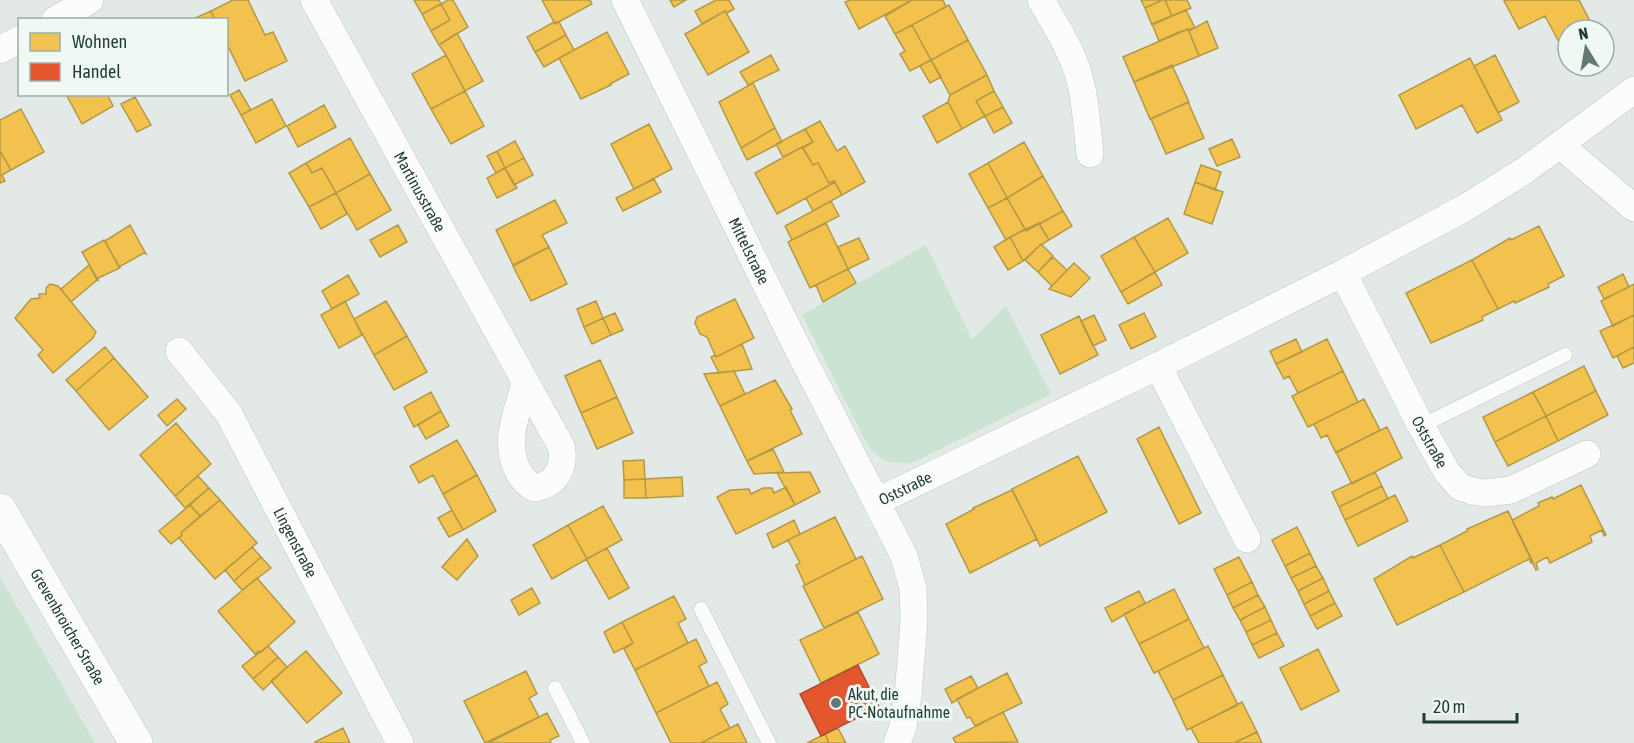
<svg xmlns="http://www.w3.org/2000/svg" width="1634" height="743" viewBox="0 0 1634 743" font-family="'Asap Condensed',sans-serif">
<rect width="100%" height="100%" fill="#e2e9e6"/>
<path fill="#cae3d2" d="M926,245L972,340L1006,306L1051,394L912,463C888,463 882,463 867,444L802,315Z
M0,577L95,743H0Z"/>
<path fill="#f2c14e" stroke="#b39946" stroke-width="1.5" d="M233,0H248L265,35L273,32L287,61L245,81L226,42V20H215L211,11Z
M414,0H439L441,4L422,14Z
M448,0H453L468,27L439,45L431,31L450,20L441,4Z
M542,0H590L592,4L555,24Z
M670,0H686L674,7Z
M716,0H729L734,9L727,13L725,11L702,24L695,11Z
M851,0H912L859,29L845,2Z
M912,0H943L946,7L895,34L885,16Z
M1141,0H1162L1145,8Z
M1162,0H1165L1172,16L1152,25L1145,8Z
M1165,0H1187L1191,8L1172,16Z
M1507,0H1579L1592,25L1582,30H1568V37L1559,42L1545,16L1519,29L1504,1Z
M441,4L450,20L431,31L422,14Z
M949,5L968,40L931,60L912,25Z
M1186,10L1195,28L1179,32L1159,41L1152,24Z
M211,11L215,20H191Z
M725,11L749,52L708,75L685,34Z
M1207,21L1218,48L1199,56L1189,31Z
M554,22H559L566,35L535,52L527,37Z
M912,25L931,60L910,71L900,54L905,51L895,34Z
M1188,29L1199,56L1134,82L1123,57Z
M607,32L629,74L610,84L611,85L581,99L559,58Z
M457,33L483,81L465,91L446,55L439,45Z
M566,35L574,50L544,67L535,52Z
M968,40L987,75L950,95L931,60Z
M1568,44V61L1561,47Z
M446,55L465,91L431,109L412,74Z
M771,55L779,70L748,85L740,72Z
M1495,55L1519,102L1498,113L1474,66Z
M1470,58L1502,120L1477,133L1462,105L1416,129L1399,95Z
M931,60L941,77L930,83L920,66Z
M1172,65L1189,102L1150,119L1134,82Z
M987,75L994,91L976,101L985,116L962,129L948,102L950,95Z
M753,83L775,128L741,148L719,102Z
M239,90L251,110L241,115L230,95Z
M465,91L484,126L451,144L431,109Z
M994,91L1003,107L985,116L976,101Z
M66,94H107L113,106L82,124Z
M135,97L151,125L137,132L121,104Z
M272,99L286,126L256,143L241,115Z
M948,102L962,129L937,143L923,116Z
M1188,102L1204,138L1166,154L1151,119Z
M324,105L336,127L298,147L287,126Z
M1003,107L1012,123L994,133L985,116Z
M21,109L44,152L11,170L0,151V120Z
M820,121L837,151L845,146L865,182L842,195L834,181L829,183L818,163L813,165L803,148L813,142L805,129Z
M649,124L672,169L634,189L611,144Z
M775,128L782,142L747,160L741,148Z
M805,129L813,142L783,157L776,144Z
M350,138L370,174L336,193L322,168L312,173L306,163Z
M1232,139L1240,157L1217,166L1209,149Z
M515,141L524,158L505,168L497,151Z
M1024,142L1043,176L1007,198L988,163Z
M802,147L813,165L818,163L829,183L834,181L835,182L777,214L755,173Z
M0,151L11,170L2,175L5,181L0,183Z
M497,151L505,168L496,173L487,156Z
M524,158L533,175L514,185L505,168Z
M306,163L312,173L322,168L336,193L309,207L289,173Z
M988,163L1007,198L988,208L969,174Z
M1201,165L1221,172L1215,190L1195,182Z
M505,168L517,188L497,198L487,178Z
M370,174L391,210L357,230L336,193Z
M1043,176L1063,211L1026,231L1007,198Z
M654,179L661,192L623,211L616,198Z
M835,182L842,195L813,211L806,198Z
M1195,182L1223,192L1212,224L1184,214Z
M336,193L347,214L321,229L309,207Z
M1007,198L1025,229L1006,240L988,208Z
M555,200L567,223L542,235L549,247L513,265L496,230Z
M831,201L839,216L792,240L785,226Z
M1063,211L1072,226L1049,240L1039,224Z
M1168,218L1188,253L1155,272L1134,237Z
M826,223L848,269L810,288L788,242Z
M1039,223L1049,240L1039,246L1023,261L1010,237Z
M130,225L146,254L144,253L119,267L105,241Z
M398,225L407,242L380,257L370,240Z
M1539,226L1564,276L1548,284L1549,287L1515,303L1514,301L1498,309L1472,260L1510,238L1511,240Z
M1010,237L1023,261L1008,270L994,247Z
M1134,237L1155,272L1121,292L1101,256Z
M859,238L869,259L848,269L838,247Z
M104,240L120,268L98,278V280L82,252Z
M1041,244L1053,256L1038,272L1025,260Z
M549,247L567,284L531,301L513,266Z
M1053,257L1067,270L1052,286L1038,272Z
M1472,260L1498,309L1482,317L1483,320L1431,343L1406,293Z
M1074,263L1090,278L1071,297L1049,289Z
M89,265L97,280L71,302L61,289Z
M848,269L856,283L823,302L816,285Z
M1155,272L1162,285L1128,304L1121,292Z
M1623,274L1629,287L1604,299L1598,287Z
M348,275L359,294L332,309L322,291Z
M50,284L58,286L96,332L93,338L53,373L38,355L43,350L15,318L31,299L40,298L39,294H46V288Z
M1634,284V315L1613,326L1601,301Z
M735,299L754,338L716,357L707,337L700,334L695,323L697,317Z
M345,301L362,335L339,348L321,315Z
M386,301L407,336L374,355L354,319Z
M596,301L603,318L584,327L577,309Z
M615,313L623,330L611,335L603,318Z
M1144,313L1156,337L1131,349L1119,325Z
M1094,315L1106,340L1093,346L1081,321Z
M1634,315V347L1613,358L1600,331Z
M1079,316L1098,355L1060,374L1041,335Z
M603,318L611,335L592,344L584,327Z
M407,336L427,372L394,390L374,355Z
M1296,339L1302,352L1276,364L1270,351Z
M1327,339L1343,371L1298,393L1289,376L1284,379L1276,364Z
M742,344L752,369L719,373L711,357L715,355L716,357Z
M105,347L114,358L76,391L66,380Z
M1634,347V363L1623,368L1617,356Z
M114,358L148,397L109,430L76,391Z
M600,360L617,397L581,413L565,376Z
M1584,366L1596,391L1546,416L1533,392Z
M734,371L745,394L720,406L704,374Z
M1343,371L1358,402L1308,427L1292,396Z
M775,380L792,409L790,410L802,434L747,461L720,406Z
M1596,391L1608,415L1558,441L1546,416Z
M431,392L441,411L414,427L404,407Z
M1533,392L1546,416L1495,442L1483,417Z
M617,397L633,433L597,449L581,413Z
M177,399L186,409L167,426L158,415Z
M1364,399L1380,430L1336,453L1327,435L1321,438L1314,424Z
M441,411L449,426L426,439L418,425Z
M1546,416L1558,441L1508,466L1495,442Z
M176,423L211,464L175,496L140,455Z
M1159,427L1201,513L1179,524L1137,439Z
M1387,427L1402,458L1352,484L1336,452Z
M457,440L477,475L443,494L433,475L419,483L410,466Z
M773,449L784,472L754,474L747,461Z
M1078,456L1107,512L1040,546L1012,489Z
M644,460L645,479L624,480L623,461Z
M810,472L820,492L795,505L777,473Z
M1375,472L1382,486L1339,507L1332,492Z
M477,475L496,511L463,530L443,494Z
M198,476L209,488L185,508L175,496Z
M682,477L683,496L646,498L645,479Z
M645,479L646,498H624V480Z
M1581,485L1606,535L1604,536L1602,530L1590,536L1592,542L1550,563L1547,557L1536,563L1538,569L1536,570L1512,520L1539,506L1538,503L1552,497L1553,499Z
M1382,486L1388,499L1345,520L1339,507Z
M786,487L795,505L736,534L717,497L730,490L749,489L751,494L763,488H772L774,493Z
M209,488L220,500L200,516L190,505Z
M1012,490L1037,539L970,573L946,524L974,509L973,508Z
M1395,495L1408,521L1358,546L1345,520Z
M220,500L257,543L215,579L179,538L182,535L181,533Z
M190,505L200,516L181,533L182,535L171,544L159,531Z
M603,506L622,540L587,559L568,525Z
M452,510L463,530L449,537L438,518Z
M1508,511L1533,562L1531,563L1529,559L1464,592L1440,545L1467,531V529Z
M835,517L856,559L805,585L796,565L800,563L788,540Z
M794,520L800,534L773,548L767,534Z
M568,525L587,559L552,579L533,545Z
M1297,527L1310,553L1285,566L1272,540Z
M467,539L478,556L457,580L442,567Z
M1440,545L1464,592L1397,625L1374,579L1412,556L1413,558Z
M252,547L261,557L234,581L225,570Z
M607,548L629,588L609,599L586,559Z
M1310,553L1316,566L1291,578L1285,566Z
M862,556L883,599L824,628L803,586Z
M261,557L271,568L242,590L234,581Z
M1239,557L1252,582L1227,595L1214,569Z
M1316,566L1323,578L1298,591L1291,578Z
M257,578L295,622L261,652L259,651L255,654L218,611Z
M1323,578L1329,591L1304,604L1298,591Z
M1252,582L1258,595L1233,608L1227,595Z
M532,588L540,603L519,615L511,600Z
M1174,589L1189,619L1139,644L1124,614Z
M1139,591L1145,603L1112,622L1105,608Z
M1329,591L1335,603L1310,616L1304,604Z
M1258,595L1265,607L1240,620L1233,608Z
M674,596L686,619L678,623L688,643L635,670L624,649L633,643L622,622Z
M1335,603L1342,616L1317,629L1310,616Z
M1265,607L1271,620L1246,632L1240,620Z
M858,612L879,654L821,683L800,640Z
M1189,619L1204,648L1154,673L1139,644Z
M1271,620L1277,633L1252,645L1246,632Z
M622,622L633,643L614,653L604,632Z
M1277,633L1284,646L1259,658L1252,645Z
M696,639L707,662L699,666L709,686L656,713L635,670Z
M268,646L278,657L253,679L242,666Z
M1208,646L1223,675L1173,700L1158,671Z
M1318,649L1339,691L1301,710L1280,668Z
M306,651L342,693L307,723L271,681Z
M278,657L287,667L263,690L253,679Z
M526,671L537,694L529,698L539,717L485,743L464,701Z
M1007,673L1022,703L975,726L970,717L967,718L957,699Z
M1223,675L1238,705L1187,730L1173,700Z
M971,676L978,688L952,703L945,689Z
M717,682L728,704L720,709L730,728L701,743H671L656,713Z
M1242,702L1257,732L1234,743H1199L1191,728Z
M1003,712L1018,742L956,743L953,738Z
M547,713L559,736L550,740L551,743H488Z
M738,724L747,743H701L730,728Z
M343,728L350,743H316L315,742Z
M838,728L846,743H829L825,734Z
M1257,732L1262,743H1234Z
M825,734L829,743H807Z"/>
<path fill="#e4572e" stroke="#a94f30" stroke-width="1.5" d="M858,665L879,707L821,736L800,694Z"/>
<g fill="none" stroke-linecap="round" stroke-linejoin="round">
<g stroke="#bfc6c3" stroke-width="15">
<path id="lane" d="M1421,426L1565,355
M701,609L769,743
M555,688L583,743"/>
</g>
<g stroke="#bfc6c3" stroke-width="28">
<g id="street">
<path id="s1" d="M314,0L561,446C566,467 556,485 534,488C526,484 522,478 518,471C503,441 517,413 525,384"/>
<path id="s2" d="M625,0L793,339L904,556L913,588L914,621L908,696L903,727L897,743"/>
<path d="M1041,0C1057,28 1076,56 1082,89C1086,110 1088,132 1090,154"/>
<path d="M55,20L90,0"/>
<path d="M0,50L20,39"/>
<path d="M1560,145L1634,208"/>
<path id="s3" d="M1343,273L1421,426L1447,472L1460,487L1472,491L1485,493L1511,490L1587,454"/>
<path id="s4" d="M179,351L229,414L400,743"/>
<path d="M1158,366L1247,539"/>
<path id="s5" d="M878,501L1158,366L1343,273L1463,209L1524,171L1634,90"/>
</g>
</g>
<g stroke="#bec6c3" stroke-width="34">
<g id="secondary">
<path id="s6" d="M0,510L136,743"/>
</g>
</g>
<use href="#lane" stroke="#fbfcfb" stroke-width="14"/>
<use href="#street" stroke="#fbfcfb" stroke-width="27"/>
<use href="#secondary" stroke="#fbfcfb" stroke-width="33"/>
</g>
<circle fill="#637973" stroke="#f0f8f4" stroke-width="2" cx="836" cy="703" r="6"/>
<g text-anchor="middle" dominant-baseline="central" stroke-width="6" stroke-linejoin="round" paint-order="stroke">
<g font-size="16" fill="#1f3d35" stroke="#f0f8f4">
<text stroke="none"><textPath href="#s1" startOffset="219">Martinusstraße</textPath></text>
<text stroke="none"><textPath href="#s2" startOffset="280">Mittelstraße</textPath></text>
<text stroke="none"><textPath href="#s3" startOffset="190">Oststraße</textPath></text>
<text stroke="none"><textPath href="#s5" startOffset="30">Oststraße</textPath></text>
<text stroke="none"><textPath href="#s4" startOffset="225">Lingenstraße</textPath></text>
<text stroke="none"><textPath href="#s6" startOffset="135">Grevenbroicher Straße</textPath></text>
</g>
<g font-size="16" fill="#1f3d35" stroke="#f0f8f4" text-anchor="start">
<text x="848" y="694">Akut, die<tspan x="848" dy="18">PC-Notaufnahme</tspan></text>
</g>
</g>
<rect x="18" y="18" width="210" height="78" fill="#f0f8f4" stroke="#9cada8" stroke-width="1.5"/>
<rect x="30" y="33" width="30" height="18" fill="#f2c14e" stroke="#9cada8" stroke-width="1.5"/>
<text x="72" y="48" font-size="18" fill="#1f3d35">Wohnen</text>
<rect x="30" y="63" width="30" height="18" fill="#e4572e" stroke="#9cada8" stroke-width="1.5"/>
<text x="72" y="78" font-size="18" fill="#1f3d35">Handel</text>
<g transform="translate(1586 48) rotate(349)"><circle r="28" fill="#f0f8f4" stroke="#9cada8" stroke-width="1.5"/>
<path d="M0-4.5L10 22L0 15L-10 22Z" fill="#637973"/>
<text y="-9" font-size="16" font-weight="bold" text-anchor="middle" fill="#1f3d35">N</text>
</g>
<path d="M1424 713v9h93v-9" fill="none" stroke="#1f3d35" stroke-width="3"/>
<text x="1433" y="713" font-size="18" fill="#1f3d35" stroke="#f0f8f4" stroke-width="4.5" paint-order="stroke">20 m</text>
</svg>
